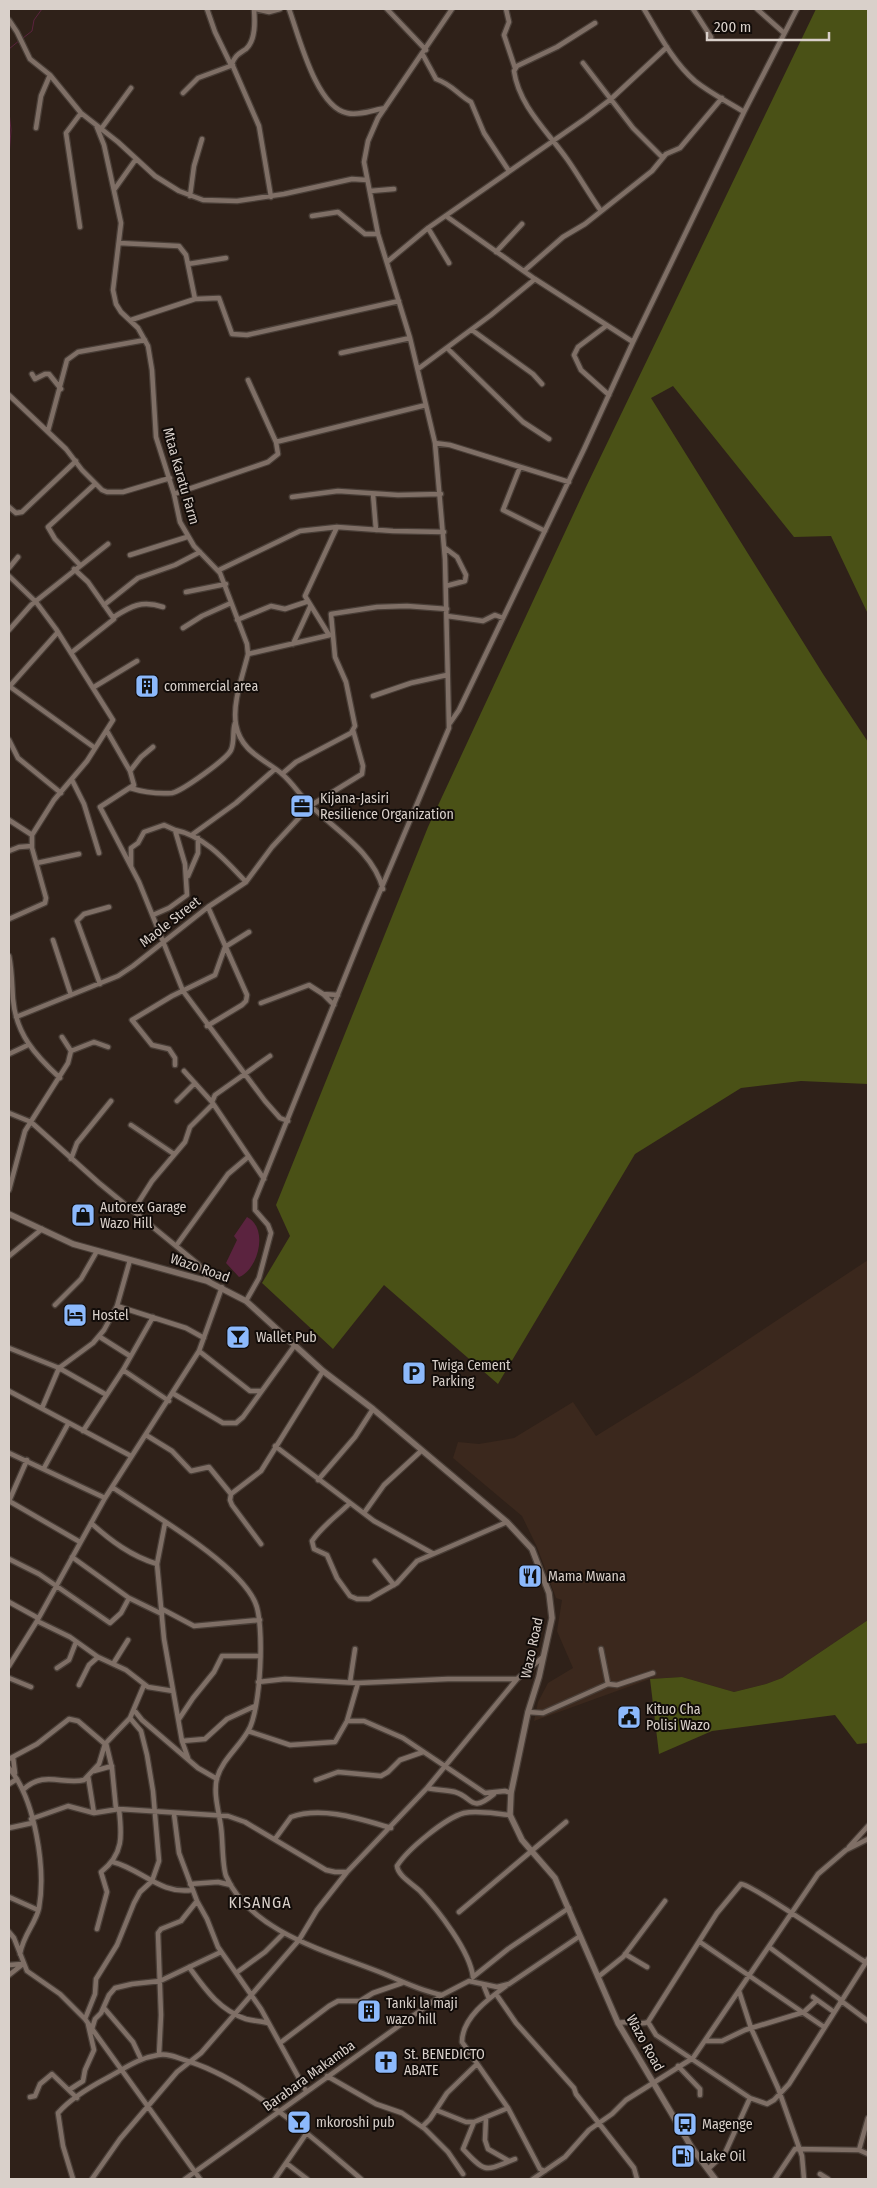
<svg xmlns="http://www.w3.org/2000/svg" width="877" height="2188" viewBox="0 0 877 2188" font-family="'Fira Sans Condensed',sans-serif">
<rect width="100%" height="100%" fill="#2f2119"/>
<path fill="#3b281d" d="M868,1260V1620L782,1678L766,1684L734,1692L682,1677L650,1679L534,1721L538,1702L548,1683L573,1668L557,1631L562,1600L556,1598L537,1547L522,1516L453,1458L458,1442L479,1444L514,1438L573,1402L596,1436L693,1376Z"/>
<path fill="#4a5116" d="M816,9H868V614L831,536L794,537L673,386L651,398L823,674L868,742V1084L801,1081L741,1088L635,1154L498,1384L384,1285L333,1349L262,1283L290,1236L276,1205L428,827L586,487Z
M868,1620V1743L857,1744L835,1715L712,1731L659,1754L650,1679L682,1677L734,1692L766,1684L782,1678Z"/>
<path fill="#5b233f" d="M247,1217C270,1229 257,1271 239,1277L226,1263L237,1240L234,1236Z"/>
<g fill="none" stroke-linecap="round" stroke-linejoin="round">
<path stroke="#5b233f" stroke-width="1" d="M23,38L32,31L34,20L42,9
M9,49L20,40
M9,112L11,130L9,156"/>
<g stroke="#493e37" stroke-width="7">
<path id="street" d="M207,9L215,32L231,65
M254,9C255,21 256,40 246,49C239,54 235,55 232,64L259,126L271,197
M256,9L269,12L280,9
M289,9C299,36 316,107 347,113C359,116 373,110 385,108
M387,9L426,50
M506,9L509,22L504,35L515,68
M644,9C659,34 673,62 695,81C710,93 728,102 744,112
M693,9L711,37
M757,9L784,33
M9,20L17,32L30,59L50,75L81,113L118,142L155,176L179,191L203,200L237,201L284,194L352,179L367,180
M595,23L557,47L517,66L514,71C519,106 548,132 567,159C579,176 589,194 601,211
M423,55L436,79C453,85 457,94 471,102L484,133L509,171
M583,63L633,128L662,157
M183,93L198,78L233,65
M96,125L104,145L121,223L113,290L116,304L121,312L138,328L148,346L152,370L156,437L174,494L180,522L194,546L220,573L247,644L248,654C243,675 232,703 236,725C241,751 262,758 281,773C293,783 301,797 312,807C338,832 373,852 383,889
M36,128L41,96L50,75
M101,129L131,88
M114,190L136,159
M370,191L394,189
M190,196L194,166L202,139
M312,216L338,212L365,234H378
M446,216L535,279L633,342
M80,227L66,133L81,113
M428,228L449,263
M119,243L179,246L186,255L195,299
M496,252L522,224
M387,262L428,228L586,118L611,99L667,47
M188,264L226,258
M524,271L563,237L585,224L652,171L666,154L680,148L722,98
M131,320L195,299L219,298L232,334L247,335L399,301
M606,326L578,347L574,355L581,370L609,395
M472,330L533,374L542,384
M447,348L523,422L549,439
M341,353L410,338
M418,369L491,315L535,279
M32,374L35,379L45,374H49L61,389
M248,380L276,442
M9,395L66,449L82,470L102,490L107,492H123L170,478
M48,431L67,360L78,352L145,340
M435,443L450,445L569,482
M520,467L503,510L545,531
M174,494L268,462L278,454L276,442L426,405
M373,494L376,530
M292,497L338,491L398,495L441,494
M9,507L16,513L22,512L76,461
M445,548L457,557L466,575L465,581L446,586
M130,555L187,537
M80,565L55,539L48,527L95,484
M9,568L18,557
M219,570L300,531L337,527L393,531L444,532
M9,576L36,602L56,629L113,720L87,761L54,800L32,835V848L46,898L45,903L9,919
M186,592L226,584
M104,605L138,578L175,565L200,552
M447,616L483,621L495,615L503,618
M114,617C131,606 142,600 163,607
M237,620L271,606L285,609L306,602
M183,628L202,616L231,603
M9,630L31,605L108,544
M329,635L305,596L337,527
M293,644L310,607
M71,653L114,619L88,582L74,569
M248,654L330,635
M9,686L95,748
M9,687L58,632
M94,687L137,661
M373,696L411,683L447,675
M450,723L459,710L585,447L633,342L744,112L797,9
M107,731L130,771L134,785L100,807L139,882L183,991L265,1101L280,1118L288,1121
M9,740L18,758L61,793
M130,771L141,757L153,747
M282,774L296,762L351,733L355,726L346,682L335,657L331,614L377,607L407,606L447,609
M72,780L84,804L99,853
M130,788C143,792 159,794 172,793C182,791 227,759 231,750C235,741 232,732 235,723
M9,820L32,835
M193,834L236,803L275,769
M9,851L19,847L32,846
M37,863L79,854
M131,866V848L138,843L144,832L164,825L175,830
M188,876L198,853V838
M153,915L169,908L187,895L185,864L175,830C205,836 226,861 246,882
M53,940L71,995
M9,956C12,970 12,985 13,999C16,1034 35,1055 60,1078
M100,984L77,921L84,914L109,907
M323,994L338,995
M261,1003L309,985L323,994L334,1005
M16,1017L118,976L133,966L208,907L246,882L272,847L310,806L362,774L363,766L353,730
M207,1026L242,1005L246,1001L247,995L208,907
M71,1051L94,1042L108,1047
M9,1054L28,1045
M175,1065V1058L169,1049L152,1045L132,1020L172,996L215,975L225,947L249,932
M184,1071L212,1102
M177,1101L195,1083
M9,1113L31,1122L99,1183L198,1264L210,1282
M131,1125L174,1154
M71,1159L77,1143L111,1101
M264,1179L212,1102L215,1095L270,1056
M9,1190L25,1131L68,1063L71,1051L62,1037
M133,1211L152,1181L185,1142L190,1127L213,1104
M176,1246L228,1174L248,1157
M9,1256L42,1229
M246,1301L259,1278L271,1233L268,1225L255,1210V1200L365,927L449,728L445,559L435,443L410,338L378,234L364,162L368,141L378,118L452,9
M55,1305L81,1279L97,1251
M117,1306L186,1328L204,1338
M100,1337L130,1356
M9,1348L59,1368L105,1394
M199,1351L250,1391H261
M123,1370L169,1401
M9,1391L131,1456
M174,1394L223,1423H236L243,1417L295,1345
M42,1408L59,1368L93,1343L104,1330L117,1306L130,1260
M83,1431L123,1370L153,1317
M146,1435L172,1451L191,1471L209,1467L231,1494
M275,1446L374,1521L432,1553
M9,1453L105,1498
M44,1468L68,1424
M318,1480L355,1437L373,1409
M112,1487C150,1513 237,1562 255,1602C265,1623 261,1711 248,1731C239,1747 222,1760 217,1778C213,1793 219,1812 221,1827C223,1840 222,1865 226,1876C251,1933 330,1952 382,1973C402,1981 420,1991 442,1995
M9,1501L80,1542
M9,1501L27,1460
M350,1503C337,1516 323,1525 312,1541L314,1549L327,1555L337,1578L350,1596L357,1599H369L397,1583L417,1561L507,1522
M364,1513L384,1485L421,1451
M91,1523C111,1541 131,1556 157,1564
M165,1523L157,1564L164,1639L182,1741L188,1758
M261,1544L232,1505L230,1500L231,1494L261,1471L323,1371
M72,1557L129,1598L162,1614
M9,1559L39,1574L110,1623L121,1613L129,1598
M375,1561L394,1585
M9,1602L38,1618
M162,1609L194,1626L260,1620
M37,1621L70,1637L98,1657L126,1670L148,1687L173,1691
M601,1649L608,1684
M113,1664L128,1640
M9,1666L37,1621L105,1498L199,1351L222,1287
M57,1668L69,1660L76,1642
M9,1678L31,1687
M258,1682L285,1679L358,1683L448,1679H517
M350,1682L355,1649
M79,1685L89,1665L98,1657
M134,1710L142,1720L198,1768L217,1779
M528,1712L543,1713L608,1684L617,1685L653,1673
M179,1719L193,1698L214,1672L222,1656H260
M347,1721H364L403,1738L485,1793L505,1791L511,1793
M248,1731L290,1745L335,1742L347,1721L358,1683
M182,1741L205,1739L227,1719L255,1706
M106,1743L112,1768L116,1809
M13,1757L15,1773
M9,1759L37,1744L69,1719L78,1721L105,1744
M9,1768C35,1799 46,1868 39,1908C36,1923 23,1935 20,1954
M94,1771L112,1766
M88,1776L94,1813
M316,1780L338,1772L381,1776L388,1772L400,1760L423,1752
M9,1784L17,1779
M427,1788C436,1790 447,1790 455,1792C473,1797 470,1814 494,1794
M23,1790C43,1770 63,1785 84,1780L99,1764L105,1744L130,1718L144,1685
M174,1814L179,1853L197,1901L207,1919L218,1947L261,2009L306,2091
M31,1819L68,1806L94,1813L119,1809L228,1816L245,1822L326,1870L335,1872H347
M9,1828L32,1823
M275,1839L291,1817C322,1806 360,1819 391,1828
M849,1847L868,1826
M113,1862C141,1869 161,1895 192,1890
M190,1884L218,1882L231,1885
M9,1897L38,1910
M459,1912L566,1822
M97,1929L107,1892L101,1872C124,1854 122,1835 119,1809
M9,1932L14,1938L27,1971L60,1994L85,2019L200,2179
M700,1942L824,2027
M769,1947L841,2000
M625,1954L647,1967
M9,1965L22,1964
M189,1967C205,1989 219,2010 246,2019C253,2021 261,2021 268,2023
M236,1973L265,1952L283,1934
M9,1975L23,1964
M473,1977C470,1951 438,1910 420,1891C413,1884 398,1876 397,1866C407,1850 445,1818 464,1813C479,1810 495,1814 510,1815
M473,1977L508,1949L569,1908
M598,1977L623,1957L665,1901
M483,1984L489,1999
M506,1986C488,1999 462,2018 462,2042L508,2108L540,2169L545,2171
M739,1991L751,2028L778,2088L802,2156L804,2179
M496,1994L516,2023L574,2088L576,2094L634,2168L637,2179
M813,1997L834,2012
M840,2000L868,2021
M104,2008L133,2042L141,2059
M85,2019L95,1994L96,1979L117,1945L134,1903L140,1892L152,1881L159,1861L153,1791L147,1755L141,1731L130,1718
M648,2022L656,2035L750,2098L767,2104L774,2100L789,2084L868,1959
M618,2023C629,2020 640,2026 648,2022L717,1913L741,1884C752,1884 848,1951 865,1962
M92,2029L95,2019L101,2013L109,1995L115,1988L132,1984L160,1981L221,1952
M706,2041H722L745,2030L804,2012L817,2000
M280,2043L329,2006L338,2001H360L373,1993L402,1983
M159,2055L161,2015L158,1933L161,1929L181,1921L197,1901
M678,2066L700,2089V2095
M327,2076L376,2104L402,2113L425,2129L448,2152L463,2174
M69,2090L83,2081L85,2070L94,2050L88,2024
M30,2097L35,2096L40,2084L52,2074L77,2098
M508,2108L474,2122L463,2149C486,2174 485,2171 515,2159
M436,2110L466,2122H474
M486,2117L485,2140L488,2149L509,2161
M422,2127L430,2119L447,2093L477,2064
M859,2150L868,2118
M286,2163L307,2179
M708,2169L725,2153L750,2098
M820,2174L828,2179
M73,2179L63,2146L58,2113C70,2099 90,2087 107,2078C124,2069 138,2058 158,2055C170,2053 180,2059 191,2062C252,2083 312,2137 361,2179
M92,2179L120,2139L177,2072L201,2053L299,1940L317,1910L347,1872L427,1788L517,1679L543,1657
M185,2179L442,1995L469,1981L497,1987L509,1984L580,1936
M275,2179L306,2134
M533,2179L565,2157L589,2130L612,2114L626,2100L693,2058L818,1874L846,1850L868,1839
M775,2179L795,2149L859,2150L868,2154"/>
</g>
<g stroke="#493e37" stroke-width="8">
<path id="secondary" d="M9,1214L73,1244L207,1281L246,1301L323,1371L373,1409L507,1522L532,1549L549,1593L552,1618L539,1677L528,1712L511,1793L510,1815L522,1840L555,1878L618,2023L692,2148L715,2179"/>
</g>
<use href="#street" stroke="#7f6f66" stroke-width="4.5"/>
<use href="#secondary" stroke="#7f6f66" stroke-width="5.5"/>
</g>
<defs>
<g id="building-square" transform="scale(1.25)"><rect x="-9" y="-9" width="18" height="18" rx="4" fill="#8cb9fc" stroke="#120c09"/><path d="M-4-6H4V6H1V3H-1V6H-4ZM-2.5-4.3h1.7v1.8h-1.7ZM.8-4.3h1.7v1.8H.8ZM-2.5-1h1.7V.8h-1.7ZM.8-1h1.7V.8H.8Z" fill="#111"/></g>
<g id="office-square" transform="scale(1.25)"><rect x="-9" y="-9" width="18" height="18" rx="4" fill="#8cb9fc" stroke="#120c09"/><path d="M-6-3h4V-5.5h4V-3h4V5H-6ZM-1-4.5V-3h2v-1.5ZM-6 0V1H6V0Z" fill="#111"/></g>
<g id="shop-square" transform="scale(1.25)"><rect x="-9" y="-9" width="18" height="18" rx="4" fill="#8cb9fc" stroke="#120c09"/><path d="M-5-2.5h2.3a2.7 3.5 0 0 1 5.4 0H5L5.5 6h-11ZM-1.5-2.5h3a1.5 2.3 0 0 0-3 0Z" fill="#111"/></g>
<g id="hotel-square" transform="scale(1.25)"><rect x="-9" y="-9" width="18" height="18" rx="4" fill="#8cb9fc" stroke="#120c09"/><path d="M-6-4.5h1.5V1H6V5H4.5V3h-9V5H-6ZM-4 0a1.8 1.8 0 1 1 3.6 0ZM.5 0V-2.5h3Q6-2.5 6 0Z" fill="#111"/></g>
<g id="bar-square" transform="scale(1.25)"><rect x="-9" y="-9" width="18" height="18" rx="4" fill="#8cb9fc" stroke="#120c09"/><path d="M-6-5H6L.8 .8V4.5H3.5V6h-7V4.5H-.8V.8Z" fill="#111"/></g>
<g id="parking-square" transform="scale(1.25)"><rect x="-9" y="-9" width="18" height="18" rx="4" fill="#8cb9fc" stroke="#120c09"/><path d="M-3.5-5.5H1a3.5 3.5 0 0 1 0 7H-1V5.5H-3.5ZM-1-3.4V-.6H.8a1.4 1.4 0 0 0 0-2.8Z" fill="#111"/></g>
<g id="restaurant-square" transform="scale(1.25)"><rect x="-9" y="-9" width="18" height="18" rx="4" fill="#8cb9fc" stroke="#120c09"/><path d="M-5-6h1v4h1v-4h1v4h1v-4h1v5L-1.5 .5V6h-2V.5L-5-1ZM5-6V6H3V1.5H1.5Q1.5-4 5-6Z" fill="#111"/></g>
<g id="civic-square" transform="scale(1.25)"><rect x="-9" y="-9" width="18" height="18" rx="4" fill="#8cb9fc" stroke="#120c09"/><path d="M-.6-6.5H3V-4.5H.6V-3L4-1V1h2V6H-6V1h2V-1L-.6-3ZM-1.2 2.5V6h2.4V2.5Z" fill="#111"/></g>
<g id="church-square" transform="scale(1.25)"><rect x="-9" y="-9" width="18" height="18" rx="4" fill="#8cb9fc" stroke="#120c09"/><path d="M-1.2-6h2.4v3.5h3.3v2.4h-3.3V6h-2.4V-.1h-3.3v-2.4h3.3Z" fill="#111"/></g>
<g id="bus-square" transform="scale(1.25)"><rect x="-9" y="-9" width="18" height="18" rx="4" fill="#8cb9fc" stroke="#120c09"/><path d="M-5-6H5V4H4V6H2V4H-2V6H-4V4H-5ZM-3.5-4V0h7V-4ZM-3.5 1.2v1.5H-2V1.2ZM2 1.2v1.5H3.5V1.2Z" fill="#111"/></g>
<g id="fuel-square" transform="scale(1.25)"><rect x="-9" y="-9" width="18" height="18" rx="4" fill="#8cb9fc" stroke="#120c09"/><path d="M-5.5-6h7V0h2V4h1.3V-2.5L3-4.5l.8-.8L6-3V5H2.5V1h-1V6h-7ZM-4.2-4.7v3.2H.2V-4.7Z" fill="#111"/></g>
</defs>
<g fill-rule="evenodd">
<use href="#building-square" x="147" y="686"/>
<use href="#office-square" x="302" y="806"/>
<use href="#shop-square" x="83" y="1215"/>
<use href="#hotel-square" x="75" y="1315"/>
<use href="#bar-square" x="238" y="1337"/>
<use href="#parking-square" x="414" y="1373"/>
<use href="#restaurant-square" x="530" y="1576"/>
<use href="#civic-square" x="629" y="1717"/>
<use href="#building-square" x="369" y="2011"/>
<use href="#church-square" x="386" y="2062"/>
<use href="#bar-square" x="299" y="2122"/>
<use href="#bus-square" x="685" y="2124"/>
<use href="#fuel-square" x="683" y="2156"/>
</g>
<g text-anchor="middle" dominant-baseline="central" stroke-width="4" stroke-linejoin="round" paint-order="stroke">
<g font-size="14" fill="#d9d0ca" stroke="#120c09">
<text transform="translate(181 476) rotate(74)">Mtaa Karatu Farm</text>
<text transform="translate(170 922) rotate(-38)">Maole Street</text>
<text transform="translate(200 1268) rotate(19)">Wazo Road</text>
<text transform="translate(532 1648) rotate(-78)">Wazo Road</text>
<text transform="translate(645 2043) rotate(61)">Wazo Road</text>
<text transform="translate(309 2076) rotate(-36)">Barabara Makamba</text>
</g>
<g font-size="14" fill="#d9d0ca" stroke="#120c09" text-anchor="start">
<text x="164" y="686">commercial area</text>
<text x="320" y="798">Kijana-Jasiri<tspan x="320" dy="16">Resilience Organization</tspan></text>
<text x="100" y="1207">Autorex Garage<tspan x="100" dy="16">Wazo Hill</tspan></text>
<text x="92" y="1315">Hostel</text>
<text x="256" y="1337">Wallet Pub</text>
<text x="432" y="1365">Twiga Cement<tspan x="432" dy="16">Parking</tspan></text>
<text x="548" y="1576">Mama Mwana</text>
<text x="646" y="1709">Kituo Cha<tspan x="646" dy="16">Polisi Wazo</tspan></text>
<text x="386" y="2003">Tanki la maji<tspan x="386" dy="16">wazo hill</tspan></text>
<text x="404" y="2054">St. BENEDICTO<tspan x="404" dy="16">ABATE</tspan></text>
<text x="316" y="2122">mkoroshi pub</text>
<text x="702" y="2124">Magenge</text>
<text x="700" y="2156">Lake Oil</text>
</g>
<g font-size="16" letter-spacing="1" fill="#d9d0ca" stroke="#120c09">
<text x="260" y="1902">KISANGA</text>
</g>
</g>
<rect width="877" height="2188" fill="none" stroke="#d9d0ca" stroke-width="20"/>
<path d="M707 32v8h122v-8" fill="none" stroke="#d9d0ca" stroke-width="2.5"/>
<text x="714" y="32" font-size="15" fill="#d9d0ca" stroke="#120c09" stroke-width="4" paint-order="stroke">200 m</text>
</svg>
